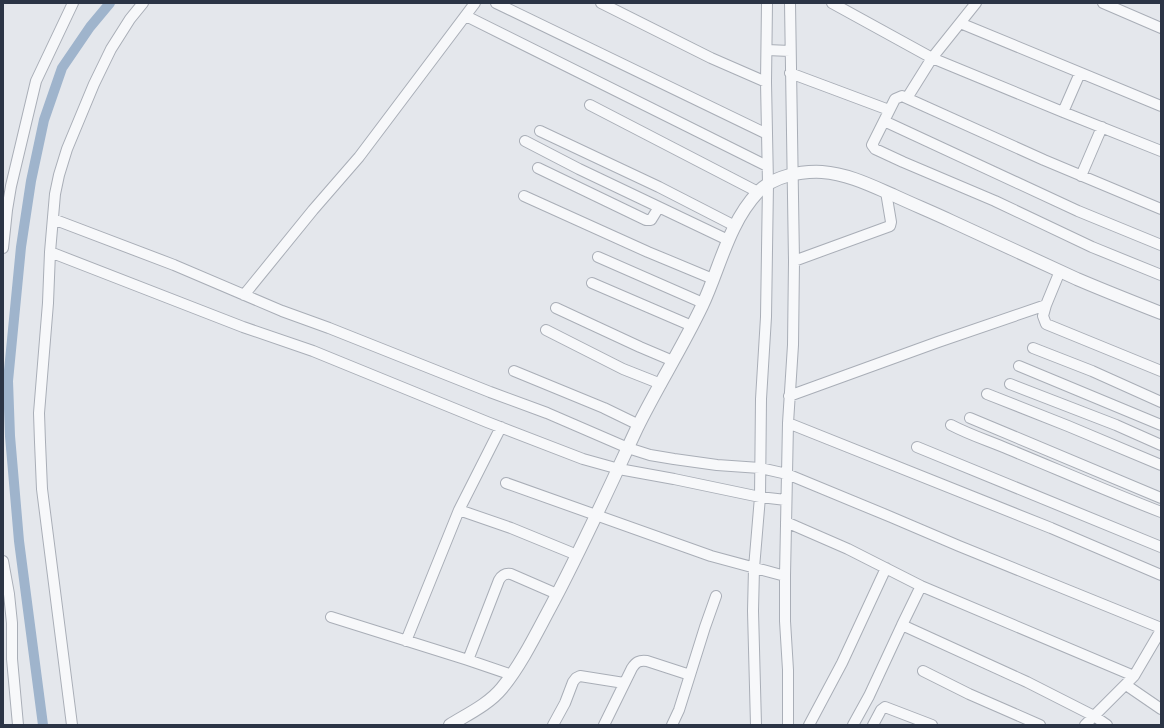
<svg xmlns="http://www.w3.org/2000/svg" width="1164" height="728" viewBox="0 0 1164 728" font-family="Overpass,sans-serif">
<rect width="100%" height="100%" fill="#e4e7ec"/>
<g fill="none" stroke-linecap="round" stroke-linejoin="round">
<path stroke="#9fb4cc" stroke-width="10" d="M43,725L19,541L10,436L8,381L21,247L31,181L44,120L62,68L90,27L110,3"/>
<g stroke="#a9aeb7" stroke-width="12">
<path id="minor" d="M496,3L767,134
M601,3L711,58L766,82
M832,3L932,58L1063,112L1161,151
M1103,3L1161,28
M466,16L767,166
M960,23L1161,106
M767,50L790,51
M790,73L889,110
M907,98L932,58L976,3
M590,105L758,192
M1063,112L1080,73
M884,121L1078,211L1161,245
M540,131L659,187L735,226
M525,141L579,169L728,240
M538,168L646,220H651L659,207
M1081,176L1102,127
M524,196L648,252L713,279
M1161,209L1044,160L902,96L895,99L872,145L875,149L903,162L995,201L1092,247L1161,275
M53,219L174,265L282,311L329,328L490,392L547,413L628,448L650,455L674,459L717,465L760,468L787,474L891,517L959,546L1161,628
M3,248L7,210L11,186L36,81L73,3
M50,252L243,327L313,351L487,422L583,459L619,469L674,479L760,497L786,500
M598,257L703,303
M794,261L890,226L891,222L886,192
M1060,271L1046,305L1043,316L1046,324L1161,371
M592,283L692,326
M244,295L313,210L359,157L475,3
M556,308L640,347L673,361
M546,330L623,369L661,384
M1033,348L1092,371L1161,402
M1019,366L1161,425
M514,371L604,408L639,425
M1010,384L1116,425L1161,445
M987,394L1068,426L1161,465
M789,396L938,342L1046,305
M970,418L1161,498
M788,423L1051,528L1161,575
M951,425C970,435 989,441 1008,449C1059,470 1109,492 1161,512
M917,447L1161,547
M506,483L711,556L785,576
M459,510L511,528L577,555
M786,522L848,549L921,586L1134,676L1161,630
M3,561L9,594L12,623V659L18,725
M921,586L902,625L1027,682L1094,716L1107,725
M331,617L468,660L512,675
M406,641L459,510L501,427
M468,660L499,580C502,575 505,573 511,574L557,594
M923,671L969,694L1040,725
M1126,685L1161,709
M72,725L42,489L40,442L39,413L48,303L50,252L55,194L59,175L67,149L94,84L111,49L130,19L143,3
M553,725L565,703L573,682L576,678L580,676L624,683
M604,725L632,668C636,662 639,660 647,661L690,675
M672,725L679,710L705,627L716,596
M756,725L753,611L754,568L760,497L761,399L766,317L768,184L766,82L767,3
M788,725V670L785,621V576L788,423L793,345L794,261L790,3
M809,725L842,663L886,568
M853,725L869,696L902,625
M873,725L881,710L885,707L932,725
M1085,725L1134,676"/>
</g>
<g stroke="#a9aeb7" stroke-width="14">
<path id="tertiary" d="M450,725C468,714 489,704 502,688C521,665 537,632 551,606C582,548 609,488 637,428C657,387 682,348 702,306C720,268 728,224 758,192C774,176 800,171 822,172C848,174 870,185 893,195C912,204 932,212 951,221C993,240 1035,260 1077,279C1105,291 1133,302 1161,313"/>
</g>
<use href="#minor" stroke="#f7f8fa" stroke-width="10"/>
<use href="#tertiary" stroke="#f7f8fa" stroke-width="12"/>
</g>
<rect width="1164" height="728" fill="none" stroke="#2b3445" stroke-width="8"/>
</svg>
